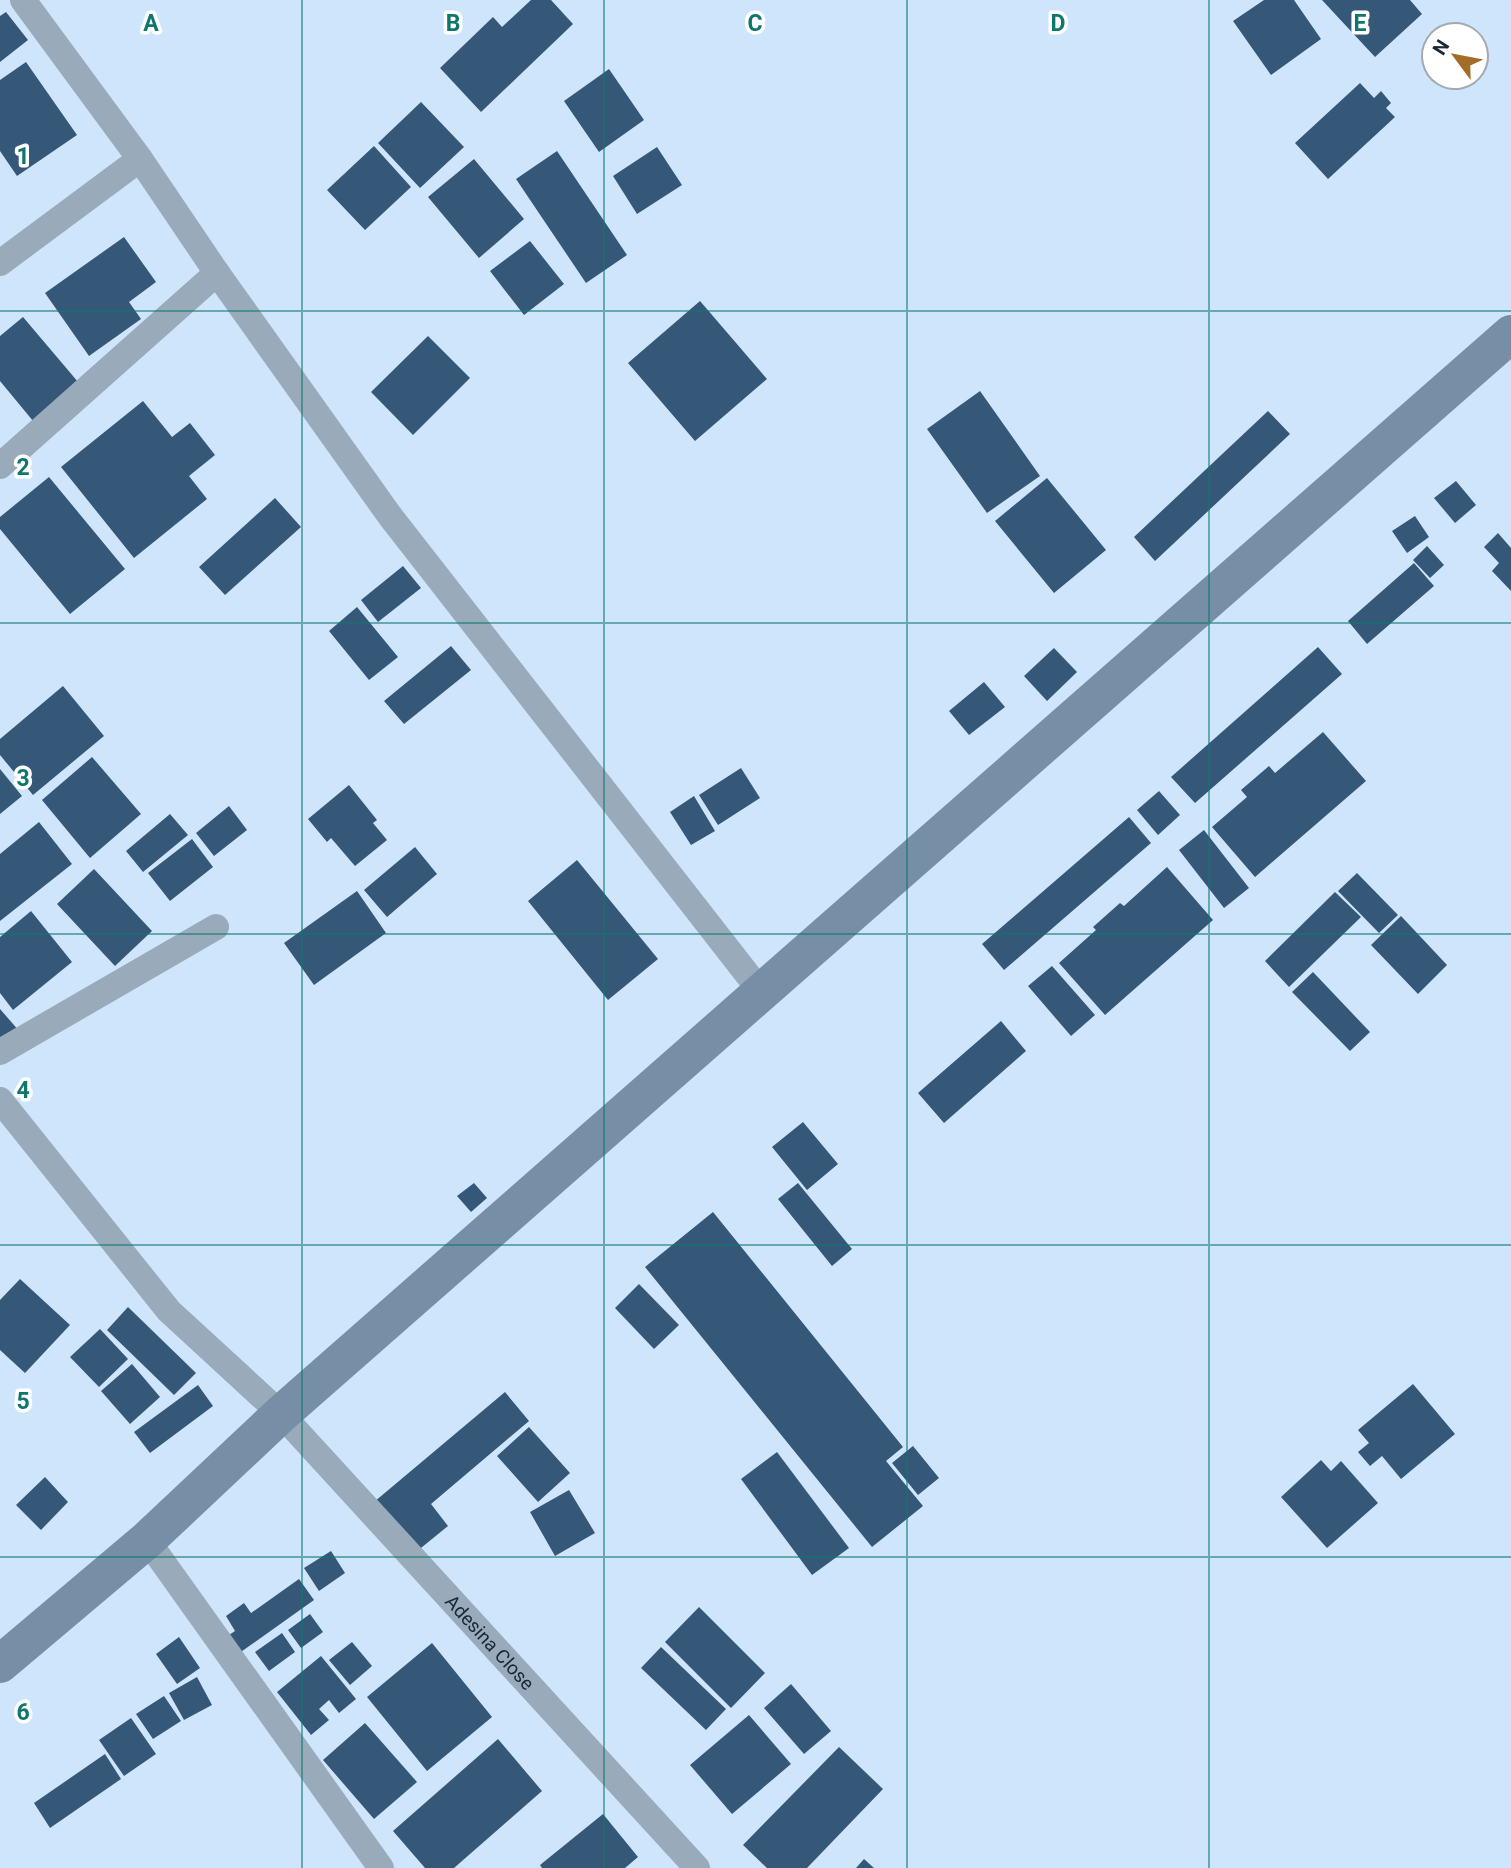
<svg xmlns="http://www.w3.org/2000/svg" width="1511" height="1868" viewBox="0 0 1511 1868" font-family="Roboto,sans-serif">
<rect width="100%" height="100%" fill="#cee5fc"/>
<path fill="#355878" d="M531,0H551L573,24L481,112L440,68L493,17L502,27Z
M1264,0H1294L1321,39L1271,75L1233,21Z
M1322,0H1410L1422,14L1375,57Z
M6,12L28,40L0,62V16Z
M26,62L77,135L17,176L0,151V80Z
M609,69L644,120L599,152L564,101Z
M1360,83L1374,98L1381,91L1391,103L1386,108L1395,117L1328,179L1295,143Z
M421,102L464,147L420,188L378,143Z
M374,146L411,187L365,230L327,190Z
M657,147L682,185L637,214L613,176Z
M557,151L627,255L586,283L516,179Z
M474,159L524,219L479,258L428,197Z
M124,237L156,282L129,302L141,319L89,356L45,293Z
M530,241L564,284L524,315L490,271Z
M700,301L767,379L695,441L628,363Z
M23,317L84,389L38,427L0,381V336Z
M428,336L470,378L413,435L371,392Z
M980,391L1040,476L987,513L927,429Z
M143,401L172,437L190,423L215,455L189,476L207,499L134,558L61,467Z
M1268,411L1290,434L1155,561L1134,537Z
M49,477L125,569L70,614L0,529V517Z
M1047,478L1106,550L1054,593L995,521Z
M1456,481L1476,505L1455,523L1434,498Z
M275,498L301,527L225,595L199,567Z
M1415,516L1429,537L1407,553L1392,531Z
M1498,533L1511,548V591L1492,571L1499,563L1484,547Z
M1427,546L1444,565L1430,578L1413,560Z
M1414,563L1434,586L1367,644L1348,621Z
M403,566L421,588L378,622L361,600Z
M357,607L398,657L369,680L329,631Z
M451,646L471,670L404,724L384,701Z
M1318,647L1342,674L1195,803L1171,777Z
M1054,648L1077,672L1047,701L1024,676Z
M984,682L1005,707L969,735L949,711Z
M63,686L104,736L33,795L0,755V739Z
M1323,732L1366,781L1255,877L1212,827L1247,797L1241,790L1269,766L1275,773Z
M92,757L141,814L90,858L42,800Z
M741,768L760,798L718,825L699,795Z
M0,769L22,796L0,814Z
M349,785L377,820L373,823L387,840L355,866L331,838L327,842L308,819Z
M1159,791L1180,815L1158,835L1137,810Z
M694,796L715,831L691,845L670,812Z
M229,806L247,830L214,856L196,833Z
M170,814L188,835L143,872L126,851Z
M1129,817L1151,843L1004,970L982,944Z
M39,822L72,864L0,921V854Z
M1204,830L1249,888L1224,908L1179,850Z
M192,839L213,867L170,901L148,873Z
M415,847L437,874L387,917L364,890Z
M577,860L658,959L608,1000L528,901Z
M1167,867L1213,920L1105,1015L1059,963L1096,930L1093,927L1120,903L1124,906Z
M94,869L152,931L115,966L57,904Z
M1357,873L1398,915L1379,933L1338,891Z
M357,891L386,933L314,985L284,943Z
M1335,892L1361,917L1289,987L1265,961Z
M31,911L72,962L13,1010L0,993V937Z
M1401,916L1447,965L1418,994L1371,945Z
M1052,966L1095,1015L1071,1036L1028,986Z
M1313,972L1370,1032L1350,1051L1292,992Z
M0,1009L20,1032L0,1045Z
M1001,1021L1026,1051L944,1123L918,1093Z
M803,1122L838,1164L807,1190L772,1147Z
M474,1183L487,1198L471,1212L457,1196Z
M798,1183L852,1249L832,1266L778,1199Z
M713,1212L903,1447L886,1461L923,1506L872,1547L645,1267Z
M20,1279L70,1325L25,1373L0,1350V1300Z
M639,1284L679,1325L654,1349L615,1308Z
M128,1307L196,1373L174,1395L107,1330Z
M100,1329L128,1359L99,1387L70,1357Z
M132,1364L160,1397L130,1424L101,1391Z
M1413,1384L1455,1434L1401,1479L1382,1456L1370,1466L1358,1452L1369,1443L1358,1430Z
M198,1385L213,1406L150,1453L134,1432Z
M505,1392L529,1421L431,1504L448,1526L416,1552L374,1502Z
M529,1427L570,1473L538,1502L497,1456Z
M913,1446L939,1478L918,1495L892,1463Z
M777,1452L849,1548L812,1575L741,1479Z
M1321,1460L1331,1471L1341,1461L1378,1503L1327,1548L1281,1497Z
M45,1477L68,1502L41,1530L16,1505Z
M569,1490L595,1533L555,1556L530,1512Z
M331,1551L345,1573L319,1591L304,1568Z
M299,1579L314,1600L238,1654L226,1637L235,1631L226,1616L244,1603L251,1613Z
M699,1607L765,1673L731,1708L665,1642Z
M310,1614L323,1632L301,1648L288,1630Z
M282,1633L295,1652L269,1671L255,1652Z
M179,1637L200,1668L177,1684L156,1654Z
M352,1642L372,1666L350,1685L329,1660Z
M432,1643L492,1717L427,1771L367,1697Z
M661,1647L726,1709L706,1730L641,1668Z
M321,1656L356,1699L339,1713L329,1700L319,1709L329,1720L311,1735L277,1692Z
M197,1677L212,1705L184,1720L169,1693Z
M791,1684L831,1731L804,1754L764,1708Z
M164,1696L181,1721L153,1739L136,1714Z
M749,1715L791,1764L732,1814L690,1765Z
M131,1718L156,1754L124,1776L99,1740Z
M365,1723L417,1782L374,1819L323,1760Z
M498,1739L542,1791L454,1868H425L393,1831Z
M839,1747L883,1789L807,1868H767L743,1845Z
M105,1754L121,1779L50,1828L34,1803Z
M603,1814L638,1857L625,1868H542L540,1865Z
M864,1859L874,1868H856Z"/>
<g fill="none" stroke-linecap="round" stroke-linejoin="round">
<g stroke="#99aaba" stroke-width="26">
<path d="M23,0L140,159L217,273L390,516L762,993"/>
<path d="M0,263L140,159"/>
<path d="M0,466L217,273"/>
<path d="M0,1052L216,927"/>
<path id="s1" d="M0,1100L169,1311L281,1414L697,1868"/>
<path d="M147,1540L381,1868"/>
</g>
<path stroke="#768ea6" stroke-width="38" d="M0,1664L147,1540L281,1414L1511,334"/>
</g>
<path fill="none" stroke="#0f766e" stroke-width="2" stroke-opacity="0.55" d="M302,0V1868M604,0V1868M907,0V1868M1209,0V1868M0,311H1511M0,623H1511M0,934H1511M0,1245H1511M0,1557H1511"/>
<g text-anchor="middle" dominant-baseline="central" stroke-width="7" stroke-linejoin="round" paint-order="stroke">
<g font-size="19" fill="#192836" stroke="#fff">
<text stroke="none"><textPath href="#s1" startOffset="732">Adesina Close</textPath></text>
</g>
</g>
<g font-size="23" text-anchor="middle" font-weight="bold" fill="#0f766e" stroke="#fff" stroke-width="7" stroke-linejoin="round" paint-order="stroke">
<text x="151" y="31">A</text>
<text x="453" y="31">B</text>
<text x="755" y="31">C</text>
<text x="1058" y="31">D</text>
<text x="1360" y="31">E</text>
<text x="23" y="164">1</text>
<text x="23" y="475">2</text>
<text x="23" y="786">3</text>
<text x="23" y="1098">4</text>
<text x="23" y="1409">5</text>
<text x="23" y="1720">6</text>
</g>
<g transform="translate(1455 56) rotate(302)"><circle r="33" fill="#ffffff" stroke="#a3a9af" stroke-width="2"/>
<path d="M0-5L12 26L0 18L-12 26Z" fill="#a36c28"/>
<text y="-10" font-size="19" font-weight="bold" text-anchor="middle" fill="#192836">N</text>
</g>
</svg>
